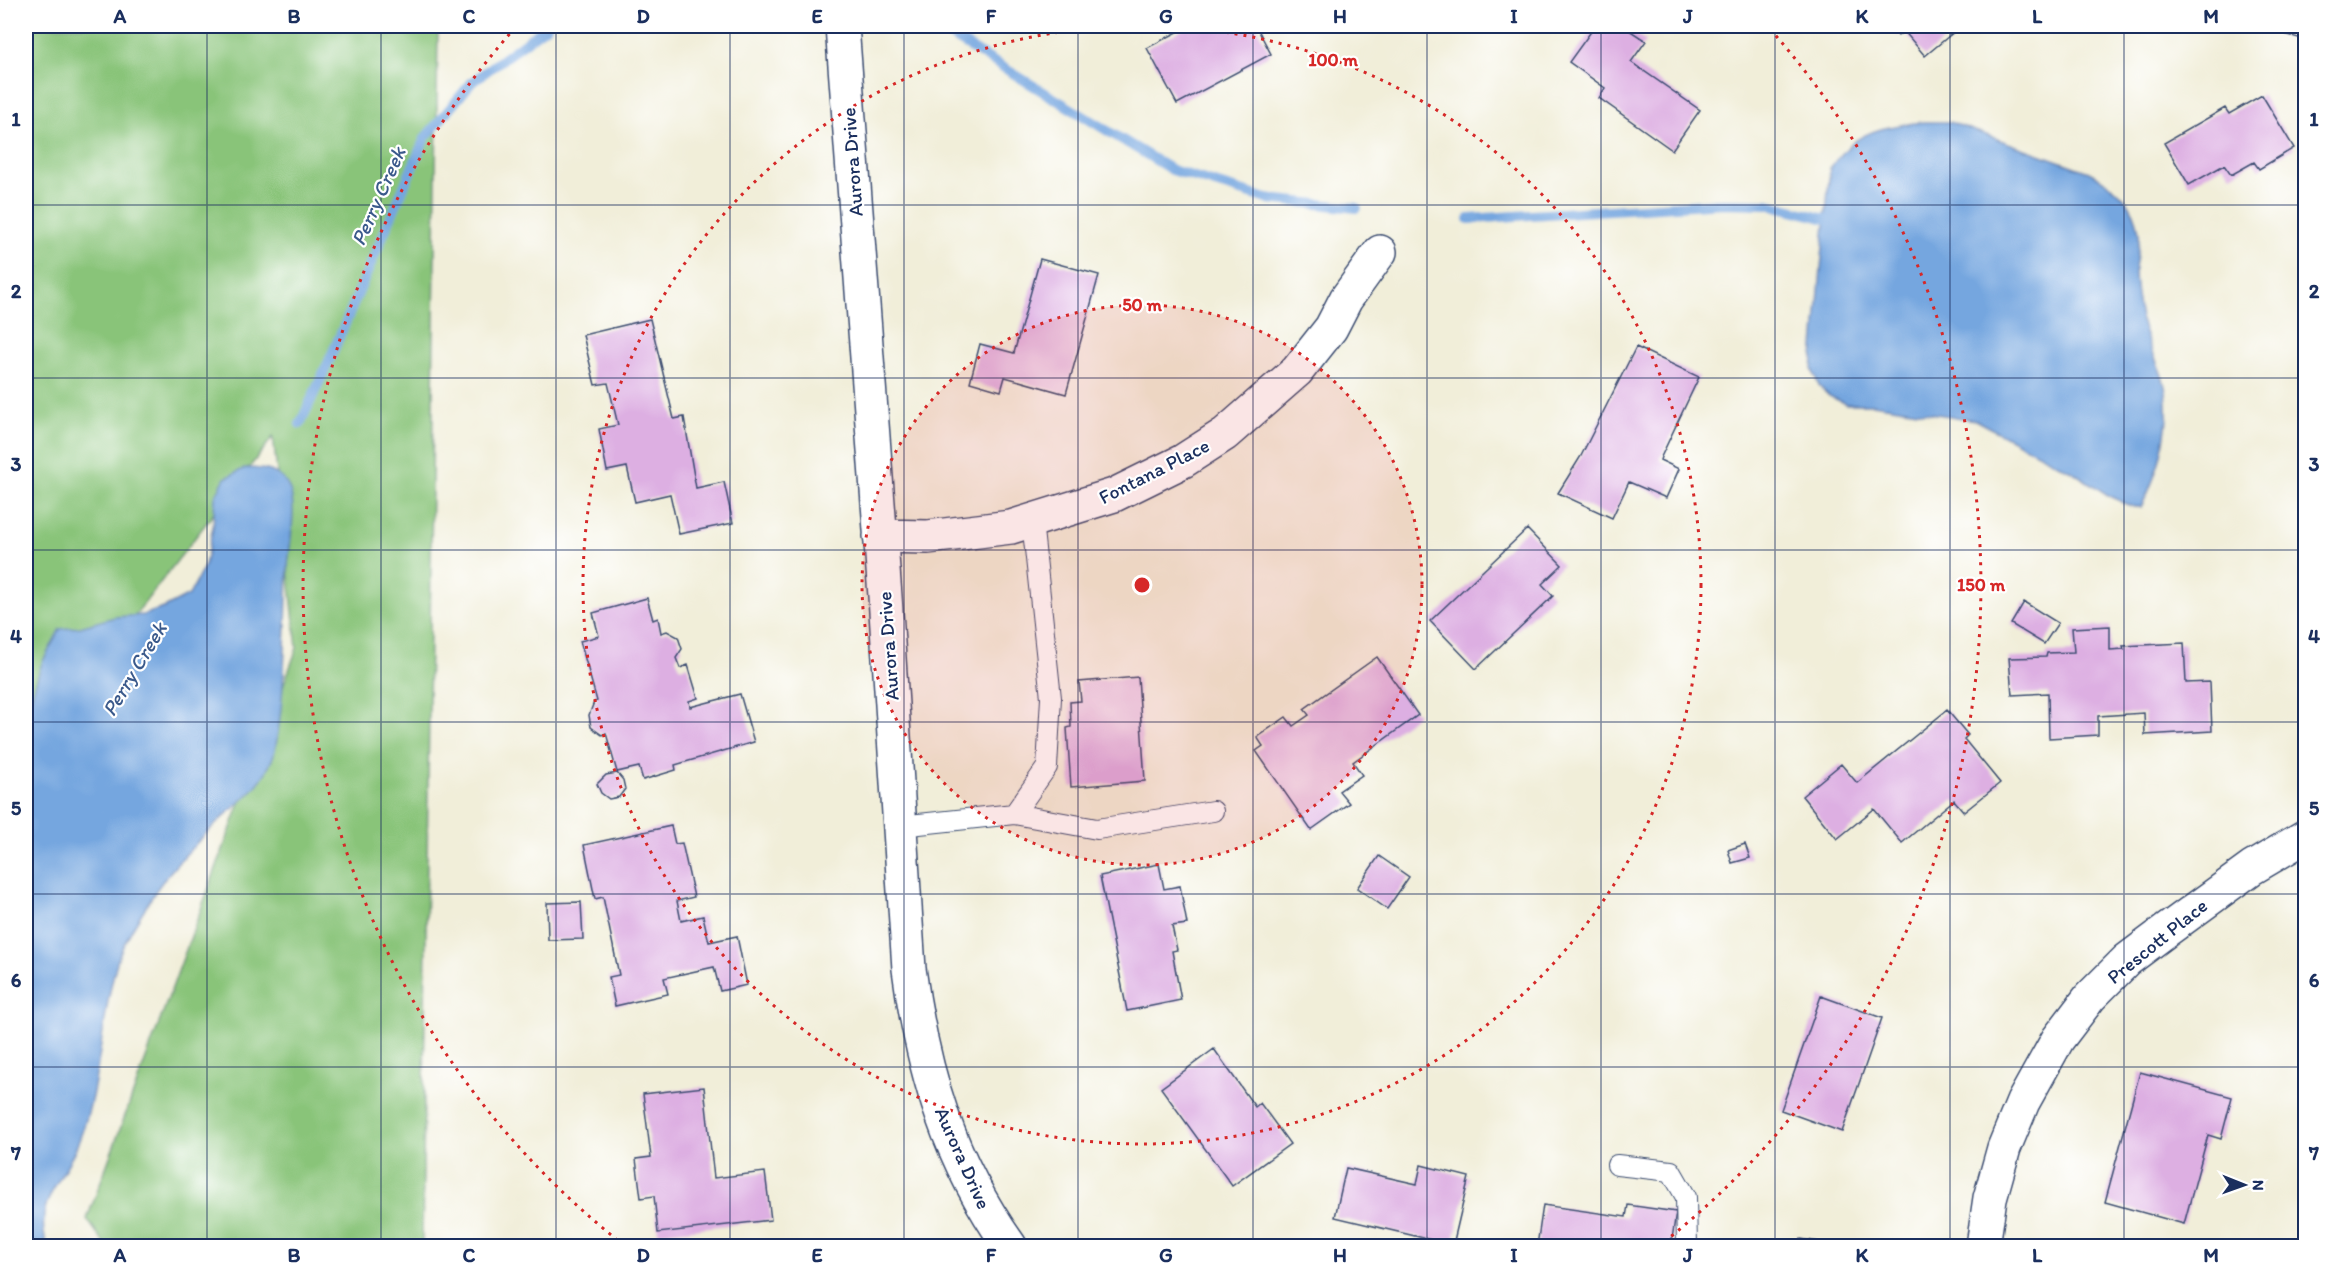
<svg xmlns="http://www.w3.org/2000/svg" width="2331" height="1272" viewBox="0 0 2331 1272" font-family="Itim,sans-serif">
<rect width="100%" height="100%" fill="#fff"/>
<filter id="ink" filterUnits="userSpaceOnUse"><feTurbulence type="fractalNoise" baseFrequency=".0167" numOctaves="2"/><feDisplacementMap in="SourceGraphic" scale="12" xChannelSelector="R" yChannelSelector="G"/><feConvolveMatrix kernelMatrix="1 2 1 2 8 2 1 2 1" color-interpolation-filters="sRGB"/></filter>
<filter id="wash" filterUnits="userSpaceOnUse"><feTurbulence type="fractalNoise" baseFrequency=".008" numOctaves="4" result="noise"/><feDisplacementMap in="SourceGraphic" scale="24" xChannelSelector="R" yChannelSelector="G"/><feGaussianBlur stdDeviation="1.35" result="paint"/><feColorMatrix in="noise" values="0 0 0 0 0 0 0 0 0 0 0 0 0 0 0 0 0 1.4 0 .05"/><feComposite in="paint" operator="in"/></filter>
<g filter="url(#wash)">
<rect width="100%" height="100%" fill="#f1eed9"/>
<path fill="#89c479" stroke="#527a6c" stroke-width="1.5" d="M26,26H438L422,1246H106L87,1219L297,648L273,437L26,756Z"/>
<path fill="#75a6df" stroke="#486a9e" stroke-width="1.5" d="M1922,122H1950L2089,172C2114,185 2136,202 2139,233C2140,244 2136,257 2135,269C2135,284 2138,304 2141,319C2145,340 2157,359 2163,379C2175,418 2159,473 2141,507H2134L2111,497L2073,472L1975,420L1873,404H1846L1829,396L1819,386L1812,369L1830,168C1836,161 1842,153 1849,146C1868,128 1898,125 1922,122Z
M245,468C264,468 282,470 290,490C297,509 289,547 288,567C286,614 286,661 281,708C279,724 278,741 273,757C262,788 237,803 215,825C198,841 170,870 157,889C148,903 123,942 119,956C99,1018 102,1091 75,1150C59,1186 34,1203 47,1246H26V714L42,663L60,629L80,627L115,617L143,615L166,607L189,595L205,565L213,527L215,497L225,478Z"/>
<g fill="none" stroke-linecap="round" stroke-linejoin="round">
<path stroke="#75a6df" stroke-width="10" d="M935,26L1172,170L1267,199L1357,208
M1469,219L1723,203L1768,204L1826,219
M300,424L329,361L425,138L472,82L547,26"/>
</g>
<g id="blocks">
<path fill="#ddafe2" d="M1189,26H1256L1271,54L1177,104L1147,48Z
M1595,26H1623L1646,41L1631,62L1700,110L1672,150L1599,98L1605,88L1569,62Z
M1890,26H1961L1925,56L1904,31L1898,36Z
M2264,26H2306V40L2263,28Z
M2262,95L2294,148L2259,169L2254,162L2231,175L2224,165L2189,185L2164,143L2225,108L2229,114Z
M1040,259L1099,275L1066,394L1005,377L1001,391L970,382L980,344L1014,353Z
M650,319L674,419L684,417L696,488L724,482L733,523L679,534L670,494L635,502L627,467L607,471L599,429L618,425L608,383L595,385L583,335Z
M1636,347L1699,377L1661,457L1660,460L1679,469L1666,498L1629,482L1612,518L1558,493L1581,456Z
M1527,529L1562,565L1542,584L1553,596L1476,669L1430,621Z
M647,598L653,620L658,618L661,633L667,631L678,637L682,649L676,658L680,668L688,665L698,698L689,701L690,707L740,694L754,742L675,765L676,770L643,780L639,767L617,772L606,733L602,735L591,727L589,715L594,702L597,701L580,641L599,636L593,613Z
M2024,602L2058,623L2044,644L2011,624Z
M2110,626V650L2124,649L2123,646L2184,643L2186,683L2210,682L2212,731L2145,735L2144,713L2098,716V735L2049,738L2048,693L2012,695L2009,658L2046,657L2047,653L2074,652L2072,628Z
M1377,657L1418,715L1353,762L1362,775L1339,791L1349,803L1311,830L1256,751L1263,746L1257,737L1286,717L1293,726L1309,715L1304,709Z
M1138,677L1145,781L1071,787L1067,728L1071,727L1070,702L1081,701L1079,682Z
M1947,710L1968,735L1964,739L2000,783L1964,812L1954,800L1902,843L1874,809L1837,839L1802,796L1841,764L1857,783Z
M617,773L623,780L625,789L619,797L609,799L601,793L597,784L606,775Z
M671,826L675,844L682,843L694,897L677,901L681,921L703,916L709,942L737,936L747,985L720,991L714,967L664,978L668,994L615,1006L609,977L619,975L603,897L595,899L584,845Z
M1745,844L1750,858L1732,863L1728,850Z
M1379,856L1409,877L1387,909L1357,888Z
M1159,864L1164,889L1180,886L1187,924L1172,926L1177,950L1172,951L1181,1000L1127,1011L1100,876Z
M581,902L583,939L548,940L547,903Z
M1821,996L1882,1018L1842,1132L1781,1110Z
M1214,1049L1255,1107L1260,1103L1290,1144L1232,1186L1161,1088Z
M2140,1072L2232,1097L2221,1139L2208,1135L2184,1224L2105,1202Z
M704,1087L714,1178L765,1172L771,1220L658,1233L654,1196L641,1198L636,1159L651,1157L643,1094Z
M1421,1165L1469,1177L1453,1245L1335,1217L1346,1168L1417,1184Z
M1543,1205L1626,1217L1628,1205L1676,1212L1671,1246H1537Z
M1801,1239L1838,1245V1246H1800Z"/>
</g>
</g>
<g filter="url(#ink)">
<use href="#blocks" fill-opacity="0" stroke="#3b4c70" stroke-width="1.5"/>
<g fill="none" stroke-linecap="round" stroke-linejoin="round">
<g stroke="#3b4c70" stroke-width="22">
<path id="service" d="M1014,814L1097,829L1213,811
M900,826L1014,814L1047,767L1051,698L1032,521
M1617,1165L1671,1171L1686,1197L1687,1246"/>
</g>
<g stroke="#3b4c70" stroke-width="36">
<path id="minor" d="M842,26L885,596L909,969C923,1074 949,1160 1010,1246
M880,536L928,537L1011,527L1114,495L1183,461L1225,434L1297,371L1331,328L1346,299L1380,252
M1983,1246L1990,1198L2004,1148L2023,1102L2058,1039L2090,997L2127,960L2167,930L2252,868L2306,836"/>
</g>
<use href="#service" stroke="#fff" stroke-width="20"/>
<use href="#minor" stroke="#fff" stroke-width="33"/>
</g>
</g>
<path fill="none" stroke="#1b2f5e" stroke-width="1.5" stroke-opacity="0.55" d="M207,26V1246M381,26V1246M556,26V1246M730,26V1246M904,26V1246M1078,26V1246M1253,26V1246M1427,26V1246M1601,26V1246M1775,26V1246M1950,26V1246M2124,26V1246M26,205H2306M26,378H2306M26,550H2306M26,722H2306M26,894H2306M26,1067H2306"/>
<circle cx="1142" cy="585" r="280" fill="#d62828" fill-opacity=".12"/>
<g fill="none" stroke="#d62828" stroke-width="3" stroke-dasharray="3 6">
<circle cx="1142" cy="585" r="280"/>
<circle cx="1142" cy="585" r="559"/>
<path d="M625 1246A839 839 0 0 1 514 29M1770 29A839 839 0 0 1 1659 1246"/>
</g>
<g text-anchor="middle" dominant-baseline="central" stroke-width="4.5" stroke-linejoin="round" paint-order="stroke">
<g font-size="20" fill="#1b2f5e" stroke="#fff">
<text transform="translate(852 162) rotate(-94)">Aurora Drive</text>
<text transform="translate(1154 471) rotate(-27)">Fontana Place</text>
<text transform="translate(888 646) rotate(-94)">Aurora Drive</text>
<text transform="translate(2157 941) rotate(-39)">Prescott Place</text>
<text transform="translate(963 1158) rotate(66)">Aurora Drive</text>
</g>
<g font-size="21" font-style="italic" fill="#3a598b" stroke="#fff">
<text transform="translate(378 196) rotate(-66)">Perry Creek</text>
<text transform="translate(134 669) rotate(-59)">Perry Creek</text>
</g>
</g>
<circle cx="1142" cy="585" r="9" fill="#d62828" stroke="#fff" stroke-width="3"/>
<g font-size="18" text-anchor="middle" font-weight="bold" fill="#d62828" stroke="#fff" stroke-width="4.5" stroke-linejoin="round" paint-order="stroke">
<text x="1333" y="66">100 m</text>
<text x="1142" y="311">50 m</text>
<text x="1981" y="591">150 m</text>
</g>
<rect width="2331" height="1272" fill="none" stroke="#fff" stroke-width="66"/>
<g transform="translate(2244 1185) rotate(91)" stroke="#ffffff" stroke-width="4.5" paint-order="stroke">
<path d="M0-4.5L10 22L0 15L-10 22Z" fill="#1b2f5e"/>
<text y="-9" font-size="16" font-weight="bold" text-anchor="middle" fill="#1b2f5e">N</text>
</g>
<rect x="33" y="33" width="2265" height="1206" fill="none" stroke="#1b2f5e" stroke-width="2"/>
<g font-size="20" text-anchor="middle" font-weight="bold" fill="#1b2f5e">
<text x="120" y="23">A</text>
<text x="294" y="23">B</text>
<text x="469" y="23">C</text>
<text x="643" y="23">D</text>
<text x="817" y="23">E</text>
<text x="991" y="23">F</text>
<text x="1166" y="23">G</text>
<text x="1340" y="23">H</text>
<text x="1514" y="23">I</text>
<text x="1688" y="23">J</text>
<text x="1862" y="23">K</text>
<text x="2037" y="23">L</text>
<text x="2211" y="23">M</text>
<text x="16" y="126">1</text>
<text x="2314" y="126">1</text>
<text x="16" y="298">2</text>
<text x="2314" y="298">2</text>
<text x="16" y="471">3</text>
<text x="2314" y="471">3</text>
<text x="16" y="643">4</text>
<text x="2314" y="643">4</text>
<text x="16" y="815">5</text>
<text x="2314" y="815">5</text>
<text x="16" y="987">6</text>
<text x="2314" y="987">6</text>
<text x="16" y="1160">7</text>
<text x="2314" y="1160">7</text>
<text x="120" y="1262">A</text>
<text x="294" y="1262">B</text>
<text x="469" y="1262">C</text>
<text x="643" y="1262">D</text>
<text x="817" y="1262">E</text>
<text x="991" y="1262">F</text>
<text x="1166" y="1262">G</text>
<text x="1340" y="1262">H</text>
<text x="1514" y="1262">I</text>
<text x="1688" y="1262">J</text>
<text x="1862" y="1262">K</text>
<text x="2037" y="1262">L</text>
<text x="2211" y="1262">M</text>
</g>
</svg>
